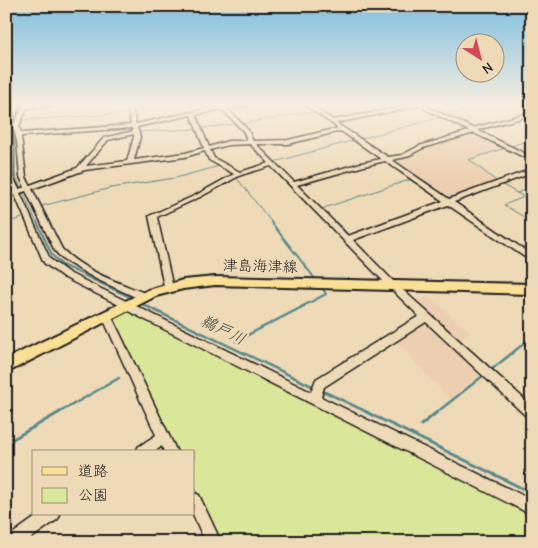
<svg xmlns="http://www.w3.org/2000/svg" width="538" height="548" viewBox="0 0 538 548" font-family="'Comic Neue','Klee One',sans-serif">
<rect width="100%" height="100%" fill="#efdab8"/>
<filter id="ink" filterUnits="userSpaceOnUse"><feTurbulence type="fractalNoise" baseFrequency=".02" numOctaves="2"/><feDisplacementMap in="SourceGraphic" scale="10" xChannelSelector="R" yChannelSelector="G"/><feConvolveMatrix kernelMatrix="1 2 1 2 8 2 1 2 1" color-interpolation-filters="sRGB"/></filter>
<g filter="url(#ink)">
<path fill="#edceb0" d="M493,105H532V113L511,119L484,107Z
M473,132L503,147L468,159L494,181L448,199L390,160Z
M430,297L432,299L470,332L458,342L413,301Z
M425,319L483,373L450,399L394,339Z"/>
<path fill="#dae699" stroke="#7b815a" d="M130,310L532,513V542H221L194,485V452H178L113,319Z"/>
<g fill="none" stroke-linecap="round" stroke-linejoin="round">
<path stroke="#57888c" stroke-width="1" d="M22,105L11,127L15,138V175L37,223
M317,111L345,105
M133,112L167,105
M446,116L490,105
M21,120L130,113
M265,120L315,111
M242,124L261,120
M201,128L236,124
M139,132L197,129
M359,139L442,117
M509,147L532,139
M468,160L505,148
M470,160L496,181
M257,170L272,166
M236,177L272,223
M295,183L274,162L355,140
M501,184L517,193
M297,185L336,223
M532,187L517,193L524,197L504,205L532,222
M453,203L485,191
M42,206L111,188L175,178L220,166L226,169
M321,209L412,179
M6,223L22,218"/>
<path stroke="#57888c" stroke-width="2" d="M37,222L52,255L62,265L132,298
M271,222L316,280
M335,222L347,234
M6,223L10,222
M380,268L392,280
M140,303L148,307
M301,307L326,294L321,286"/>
<path stroke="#57888c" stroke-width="2.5" d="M146,306L314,387
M236,341L304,306
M491,370L532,337
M323,391L369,413
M58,413L119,378
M436,413L484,375"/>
<path stroke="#57888c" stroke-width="3" d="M366,412L532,493
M421,425L437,412
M6,443L60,412
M195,542L202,536"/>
<g stroke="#1c1c1c" stroke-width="3">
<path id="minor" d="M16,105H20L10,125L13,140V177L19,189L25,187L20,177L17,141L13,126L24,105H55L53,106L27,108L19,126L21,133L131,125L127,105H131L136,124L220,106L219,105H249L247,106L227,108L248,130L253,141L288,140L338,128L305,105H310L333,120L413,105H423L473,128L532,112V115L477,130L532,157V161L474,133L423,148L406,157L392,160L449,199L532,169V173L454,202L532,255V262L448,205L353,240L395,283L532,406V420L528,418L426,322L324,387L321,397L532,500V515L124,309L123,307L63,277L44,263L15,195L6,198V194L13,191L7,177L6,122ZM419,106L469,131L419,146L402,155L388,157L336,123ZM222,109L244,132L247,141H228L209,147L196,115ZM191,115L204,148L185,153L134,160L140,137L137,127ZM132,128L133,131L104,138L77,168L30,185L26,177L21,136ZM341,131L381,159L361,163L294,182L256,144H288ZM134,134V137L127,161L86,166L108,140ZM250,144L269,163L240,172L214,158L210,150L228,145ZM205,151L209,160L234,174L196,195L149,216L165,291H171L173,288L157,217L200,197L241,175L271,166L389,287L419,316L316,379L311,392L69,273L50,259L20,193L26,191L55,251L63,260L96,279L144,301L147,300L149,297L147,294C118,282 85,272 62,249L32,189L85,170L185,157ZM385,161L443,201L348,236L297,185L364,166Z
M107,312L110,313L177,452H164L162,446L154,452H137L138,447L156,435L102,316L104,313Z
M194,493L199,495L221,542H205L193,514Z
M40,514H60L58,519L26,542H6L8,537Z"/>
</g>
<g stroke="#1c1c1c" stroke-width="4">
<path id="major" d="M215,277L532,284V294L215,285L183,289L156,296L6,373V359L148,290L183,280Z"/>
</g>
<use href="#minor" fill="#efdab8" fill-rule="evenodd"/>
<use href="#major" fill="#f9e096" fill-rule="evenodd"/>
</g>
</g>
<linearGradient id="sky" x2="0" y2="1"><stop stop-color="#7ebfe1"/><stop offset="0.58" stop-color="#f8eedf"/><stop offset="1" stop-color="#f8eedf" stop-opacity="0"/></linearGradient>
<rect width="538" height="181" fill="url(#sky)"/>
<g text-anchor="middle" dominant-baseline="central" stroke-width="4" stroke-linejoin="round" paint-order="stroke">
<g font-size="15" fill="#1c1c1c" stroke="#efdab8">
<text transform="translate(260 266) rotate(1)">津島海津線</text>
</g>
<g font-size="16" font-style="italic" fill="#35494a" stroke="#efdab8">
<text transform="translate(223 330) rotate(26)">鵜戸川</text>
</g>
</g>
<rect width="538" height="548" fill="none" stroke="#efdab8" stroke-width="25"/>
<rect x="12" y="12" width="513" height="523" fill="none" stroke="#1c1c1c" stroke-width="2" filter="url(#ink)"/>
<rect x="32" y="450" width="162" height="65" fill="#efdab8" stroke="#9b8e7a"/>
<rect x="42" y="467" width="25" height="8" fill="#f9e096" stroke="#9b8e7a"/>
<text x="78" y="476" font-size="15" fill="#1c1c1c">道路</text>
<rect x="42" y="488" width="25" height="15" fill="#dae699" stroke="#9b8e7a"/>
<text x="78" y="500" font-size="15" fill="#1c1c1c">公園</text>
<g transform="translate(480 58) rotate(144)"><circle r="24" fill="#efdab8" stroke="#9b8e7a"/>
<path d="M0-4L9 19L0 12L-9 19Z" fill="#d1495b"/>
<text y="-8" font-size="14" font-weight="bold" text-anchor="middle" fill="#1c1c1c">N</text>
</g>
</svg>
